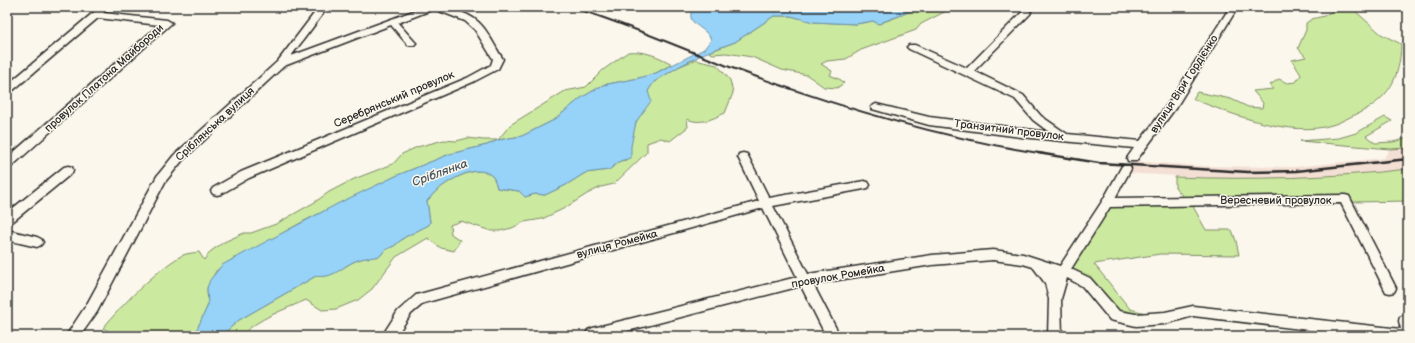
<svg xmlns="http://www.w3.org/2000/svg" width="1415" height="343" viewBox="0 0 1415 343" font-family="'Balsamiq Sans',sans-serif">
<rect width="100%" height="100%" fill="#fbf7ec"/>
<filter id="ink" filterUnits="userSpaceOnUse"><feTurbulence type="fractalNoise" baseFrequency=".025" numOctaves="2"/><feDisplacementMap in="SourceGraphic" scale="8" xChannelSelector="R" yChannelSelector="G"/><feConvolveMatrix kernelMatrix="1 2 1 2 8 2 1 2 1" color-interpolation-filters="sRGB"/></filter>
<g filter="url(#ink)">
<path fill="#f4dfd5" d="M1408,148V169L1387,171L1319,177L1231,179L1124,173L1133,161L1197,166L1293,167L1384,158L1390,149Z"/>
<path fill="#cce9a0" stroke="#7c8a66" d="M911,7H954L921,24L916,30L861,50L846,59L827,61L821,64L832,71L830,75L841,80L844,83L837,88L824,87L807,75L782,70L752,57L726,53L713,54L709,52L735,42L774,16H791L814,22L856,24L873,21L879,24C889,19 904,16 912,9Z
M1337,8L1354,10L1381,34L1401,44C1400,79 1389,99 1357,114C1349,117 1340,123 1332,125C1291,138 1231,114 1193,99L1197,92L1231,99L1248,107L1262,108L1263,103L1253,91L1273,89L1270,85L1279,79L1287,83L1296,82L1301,75L1292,60L1306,57L1298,48L1306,30V23L1312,19L1324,16Z
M628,52C643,50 660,57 672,64L656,73L639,78L603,85L581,98L554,120L522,136L498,140L487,145L450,154L398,175L304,221L245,254L234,258L216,271L207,288L208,305L194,336H117L103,328C122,305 155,271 181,256C186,253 194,253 199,252L204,260L211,251L224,242L244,233H251L276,224L315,202L329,192L354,179L393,164L402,154L417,147L444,140L456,141L468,138L483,140H498L510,125L565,91L586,87L603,70Z
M697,59L699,61L717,65L730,80L733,93L725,113C712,119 701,125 687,119L688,127L670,141L661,138L647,143V152L614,184L601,187L587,194L565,208L542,219L524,222L512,228L499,231H491L461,221L450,225L451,234L460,240L454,251L441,248L428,238L396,257L372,289L358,300L336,309L322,310L306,300C284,310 258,318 241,336H221L239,320L316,276C332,279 344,265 358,260C365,257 373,257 380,256L385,250L394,246L405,237L428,225L430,222L427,201C431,197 435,191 440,188C452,179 478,163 492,176C495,179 496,184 497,188L519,191L525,197L535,194L545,195L566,185L585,173L609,170L620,161L626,160L636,122L640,116L648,91L654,82L678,67Z
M1385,117L1392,121L1366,136L1375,143L1393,142L1408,138V148L1390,149L1300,141L1339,138L1356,133Z
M1408,169V201L1353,202L1347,195L1183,197L1175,187V177C1253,180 1330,178 1408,169Z
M1190,201L1206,230H1232L1236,241L1239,255L1160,254L1094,264L1130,309L1165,318L1115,316L1103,301L1066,273L1107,203Z"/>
<path fill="#97d3f8" stroke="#6c90a6" d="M694,7H911L913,9C904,16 889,18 879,24L873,21L856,24L813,22L791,16H774L735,42L705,53L678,67L654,82L648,91L651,101L636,122L631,146V158L620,161L609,170L585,173L566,185L545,195L535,194L525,197L519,191L497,188C496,184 495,179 492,176C478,163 452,179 440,188C435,191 431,197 427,201L430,222L429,225L405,237L394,246L385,250L380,256C373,258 365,257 358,260C341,266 335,279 316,276L239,320L221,336H194L208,305L207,288L210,280L222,265L339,203L398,175L450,154L487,145L498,140L522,136L554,120L581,98L603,85L639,78L656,73L704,49L711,40C707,26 682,25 694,7Z"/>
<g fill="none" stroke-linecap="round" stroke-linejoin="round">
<g stroke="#2b2b2b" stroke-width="3">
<path id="minor" d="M100,7H109L103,13L167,20L172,23L11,167L7,168V158L159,25L98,18L11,92L7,93V85Z
M319,7H328L291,56L424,7C443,7 470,10 483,27C491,37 496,49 503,59L498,69L473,82L249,178L221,194L217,195L213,194L211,191L213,188L241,172L467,78L491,65L493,59L475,30L465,21L434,9L398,23L414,41L416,43L414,45H408L391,25L284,66L182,161L165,182L97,312L80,336H66L87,304L157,176L174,155L278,61Z
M1230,7H1238L1177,106L1136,161H1128L1127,158L1134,148L1021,137L929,125L872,109L871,107L876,104L929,117L1049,132L1033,120L1015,99L909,49L907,47L909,45H915L967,68L1024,10L1027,9L1031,12L1030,14L974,71L1023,95L1041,116L1067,134L1140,141L1170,101Z
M743,153L747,154L769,198L864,181L868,182L870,185L868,188L864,189L773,206L808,274L932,255L993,250L1023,254L1060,266L1103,200L1122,166H1130L1131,169L1115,198L1345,195L1349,196L1394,284L1396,288L1394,292L1390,293L1386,292L1341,203L1110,207L1071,269L1090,278L1119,311L1136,314L1165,312L1193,306L1401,329L1399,321L1400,317L1405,315L1408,317V336H1359L1193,316L1165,324L1136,326L1110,320L1082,286L1067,278L1061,299L1062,336H1048L1049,299L1045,283L1033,267L1023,264L993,260L932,265L813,284L840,336H826L801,286L608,336H587L586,334L588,330L593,328L797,277L763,208L424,303L411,314L396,336H382L398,311L416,295L759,201L738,157L739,154Z
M68,166L72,167L73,170L72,173L11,223L7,224V213L64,167Z
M7,230L37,237L41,239L43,242L41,245L37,247L7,240Z"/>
</g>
<use href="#minor" fill="#fbf7ec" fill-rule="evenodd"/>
<path stroke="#2b2b2b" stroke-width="2" d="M571,7C627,24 681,48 735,69C835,106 939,138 1045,154"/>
<path stroke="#2b2b2b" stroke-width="2.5" d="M1038,153L1099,163L1248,172L1296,171L1408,159"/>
</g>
</g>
<g text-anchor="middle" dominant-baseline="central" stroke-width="3" stroke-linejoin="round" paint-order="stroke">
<g font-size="11" fill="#2b2b2b" stroke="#fbf7ec">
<text transform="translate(104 78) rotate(-42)">провулок Платона Майбороди</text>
<text transform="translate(1184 84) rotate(-57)">вулиця Віри Гордієнко</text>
<text transform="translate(394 99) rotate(-23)">Серебрянський провулок</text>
<text transform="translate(215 124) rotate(-43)">Сріблянська вулиця</text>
<text transform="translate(1009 130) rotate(7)">Транзитний провулок</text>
<text x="1276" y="200">Вересневий провулок</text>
<text transform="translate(617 244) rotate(-15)">вулиця Ромейка</text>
<text transform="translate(838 276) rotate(-10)">провулок Ромейка</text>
</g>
<g font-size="12" font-style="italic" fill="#46555e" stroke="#fbf7ec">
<text transform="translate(440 173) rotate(-20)">Сріблянка</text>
</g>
</g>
<rect width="1415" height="343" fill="none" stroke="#fbf7ec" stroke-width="24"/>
<rect x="12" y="12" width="1391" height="319" fill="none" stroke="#2b2b2b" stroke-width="1.5" filter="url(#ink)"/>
</svg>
